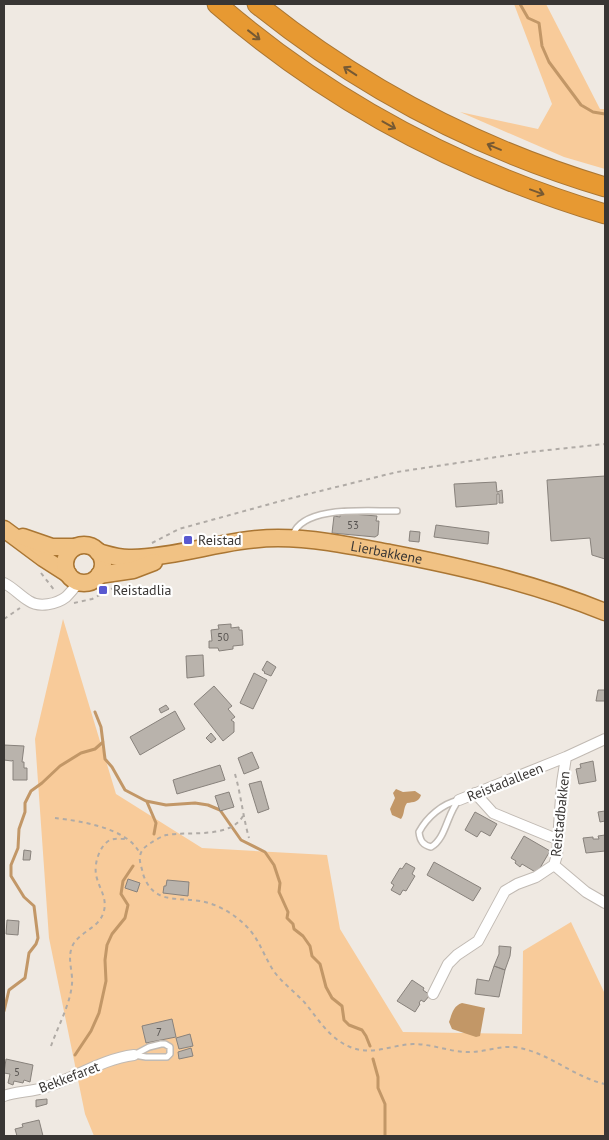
<svg xmlns="http://www.w3.org/2000/svg" width="609" height="1140" viewBox="0 0 609 1140" font-family="'PT Sans',sans-serif">
<rect width="100%" height="100%" fill="#efe9e2"/>
<path fill="#f8cb9a" d="M514,4H546L600,109H605V169L564,157L460,112L538,129L552,104Z
M63,619L116,794L202,848L327,855L340,929L403,1032L522,1034L523,951L571,922L605,994V1136H94L85,1114L49,938L35,739Z"/>
<path fill="#c29767" d="M396,789L403,792L415,791L421,795C419,802 414,802 407,803C403,808 405,814 401,819L392,815L390,809L395,798L393,793Z
M462,1003L485,1008L480,1036L476,1037L452,1029L449,1022C452,1014 453,1006 462,1003Z"/>
<g fill="none" stroke-linecap="round" stroke-linejoin="round">
<path stroke="#c29767" stroke-width="3" d="M520,4L528,18L539,23L542,46L549,62L581,105L593,112L605,114
M95,712L101,727L105,759L112,767L125,790L146,801L166,805L195,803L208,805L220,810L241,840L265,852L274,865L280,883L279,892L288,912L287,918L293,924L294,929L303,936L310,946L312,956L320,964L326,987L332,998L342,1006L344,1020L349,1025L362,1030L366,1036L370,1046
M147,802L156,823L154,834
M4,1011L9,990L25,978L29,953L36,944L38,938L34,906L24,897L11,876V865L18,848L19,829L25,812V803L31,791L42,783L60,766L81,753L95,749L103,742
M75,1055L91,1031L99,1013L106,981L105,960L107,945L112,934L125,918L128,905L121,894L123,881L133,866
M373,1059L378,1077V1088L385,1104V1136"/>
</g>
<path fill="#b9b3ac" stroke="#88827c" d="M605,476V559L592,555L590,538L551,541L547,480Z
M496,482L497,492L502,490L503,503H499V494H497V504L456,507L454,484Z
M340,513L377,516L376,521H379L378,535L375,537L332,533L334,516L340,517Z
M436,525L489,532L488,544L434,537Z
M410,531L420,532L419,542L409,541Z
M231,624V628L239,627V630H242L243,645L233,646V649L219,651L218,648H209V641H212L211,630L219,629L218,625Z
M203,655L204,676L187,678L186,656Z
M267,661L276,667L271,676L264,673L265,672L262,670Z
M254,673L267,680L253,709L240,703Z
M214,686L232,706L228,709L235,717L231,720L234,722V732L223,741L194,704Z
M598,690H605V701H596Z
M166,705L169,709L161,713L159,709Z
M175,711L185,729L140,755L130,737Z
M211,733L216,739L211,743L206,738Z
M4,745L24,746L22,762H24V768H27V780H13V760L12,761L4,760Z
M252,752L259,768L244,774L238,758Z
M593,761L596,781L579,784L576,769L581,768L580,764Z
M220,765L225,780L177,794L173,780Z
M261,781L269,809L258,813L249,784Z
M229,792L234,807L220,811L215,796Z
M605,811V821L600,822L598,812Z
M475,812L497,824L490,836L481,831L477,837L465,830Z
M605,835V851L586,853L583,838L593,837V839H599L598,836Z
M524,836L550,851L537,873L522,864L520,867L515,863L516,861L511,858Z
M24,850L31,851L30,860H23Z
M434,862L481,888L473,901L427,875Z
M406,863L415,868L412,874L415,876L406,891L403,890L400,895L391,890L394,885L391,883L400,868L402,869Z
M128,879L140,883L137,892L125,888Z
M167,880L189,882L188,896L163,893L164,886H166Z
M7,920L19,921L18,935L6,934Z
M499,946L511,947L510,956L505,970L494,966L499,954Z
M494,966L505,970L499,997L475,994L477,979L489,981Z
M412,980L424,988L423,990L430,995L424,1002L421,1000L419,1003L420,1004L415,1012L397,1001Z
M172,1019L176,1037L146,1043L142,1026Z
M190,1034L193,1046L179,1049L176,1038Z
M191,1048L193,1056L179,1059L178,1052Z
M6,1059L33,1065L30,1082L24,1080L23,1083L14,1081L13,1085L8,1083L10,1074L4,1073Z
M47,1099V1104L36,1107V1100Z
M39,1120L43,1136H17L15,1129L23,1127L22,1124Z"/>
<g fill="none" stroke-linecap="round" stroke-linejoin="round">
<g stroke="#c1bab3" stroke-width="8">
<path id="service" d="M293,535C303,504 372,512 397,511
M459,800C447,813 446,839 431,847C423,845 420,841 419,832C427,817 442,804 459,800Z
M161,1044H165L170,1047V1054L167,1057H146L134,1055L149,1047Z"/>
</g>
<g stroke="#c1bab3" stroke-width="12">
<path id="minor" d="M4,583C14,588 20,596 29,601C39,608 57,604 66,597C71,592 75,587 79,582
M566,757L562,783L557,855L554,865L586,892L605,903
M475,793L493,813L549,836L558,839
M459,800L566,757L605,739
M433,994L448,964L457,955L478,941L505,891L517,884L536,877L554,865
M4,1096C17,1091 32,1092 46,1087C75,1078 102,1059 134,1055"/>
</g>
<g stroke="#aa7633" stroke-width="19">
<g id="primary">
<path d="M4,529L43,558L68,574"/>
<path d="M23,537L52,547H75"/>
<circle cx="84" cy="564" r="19"/>
<path id="s1" d="M98,552C109,555 120,559 132,558C181,557 228,538 278,538C315,538 353,546 390,553C463,567 536,584 605,612"/>
<path d="M99,575L133,570L154,562"/>
</g>
</g>
<g stroke="#aa7633" stroke-width="21">
<path id="motorway" d="M217,4C331,103 461,171 605,214
M257,4C360,87 478,149 605,187"/>
</g>
<path stroke="#b0aba6" stroke-width="2" stroke-dasharray="4 4" stroke-linecap="butt" d="M152,543L179,529L288,499L397,472L530,452L605,444
M41,573L55,591
M74,603L92,599L115,587
M4,619L20,608
M235,774C241,795 243,817 249,838
M243,816C230,839 188,831 166,835C160,837 154,841 149,844C145,847 141,850 140,856C139,862 142,868 143,874C153,904 175,897 200,901C213,903 227,910 237,918C259,935 260,949 273,970C281,982 295,992 305,1003C319,1020 329,1038 350,1047C372,1056 391,1045 413,1044C431,1044 448,1051 465,1052C482,1053 497,1046 514,1047C547,1051 573,1077 605,1084
M55,818C80,821 129,828 140,854
M51,1046C58,1026 70,1005 72,984C73,973 68,961 71,950C75,933 97,930 103,914C109,898 98,888 96,874C94,863 100,845 110,840C115,838 120,839 125,839"/>
<use href="#service" stroke="#fff" stroke-width="5"/>
<use href="#minor" stroke="#fff" stroke-width="10"/>
<use href="#primary" stroke="#f1c284" stroke-width="16"/>
<use href="#motorway" stroke="#e79932" stroke-width="19"/>
</g>
<defs><path id="oneway-shaft" d="M-6 0H5M1.5-3L5.5 0L1.5 3" fill="none" stroke-width="1.6" stroke-linecap="round" stroke-linejoin="round" transform="scale(1.25)"/></defs>
<g stroke="#765933">
<use href="#oneway-shaft" transform="translate(254 35) rotate(38)"/>
<use href="#oneway-shaft" transform="translate(350 71) rotate(-147)"/>
<use href="#oneway-shaft" transform="translate(389 125) rotate(29)"/>
<use href="#oneway-shaft" transform="translate(494 147) rotate(-157)"/>
<use href="#oneway-shaft" transform="translate(537 192) rotate(20)"/>
</g>
<g fill="#5959d0" stroke="#fff" stroke-width="2">
<rect x="183" y="535" width="10" height="10" rx="2.5"/>
<rect x="98" y="585" width="10" height="10" rx="2.5"/>
</g>
<g text-anchor="middle" dominant-baseline="central" stroke-width="4.5" stroke-linejoin="round" paint-order="stroke">
<g font-size="11" fill="#595552">
<text x="353" y="525">53</text>
<text x="223" y="637">50</text>
<text x="159" y="1032">7</text>
<text x="17" y="1072">5</text>
</g>
<g font-size="14" fill="#393634" stroke="#fff" text-anchor="start">
<text x="198" y="540">Reistad</text>
<text x="113" y="590">Reistadlia</text>
</g>
<g font-size="14" fill="#393634" stroke="#fff">
<text stroke="none"><textPath href="#s1" startOffset="292">Lierbakkene</textPath></text>
<text transform="translate(505 782) rotate(-22)">Reistadalleen</text>
<text transform="translate(560 814) rotate(-84)">Reistadbakken</text>
<text transform="translate(69 1077) rotate(-21)">Bekkefaret</text>
</g>
</g>
<rect width="609" height="1140" fill="none" stroke="#393634" stroke-width="10"/>
</svg>
